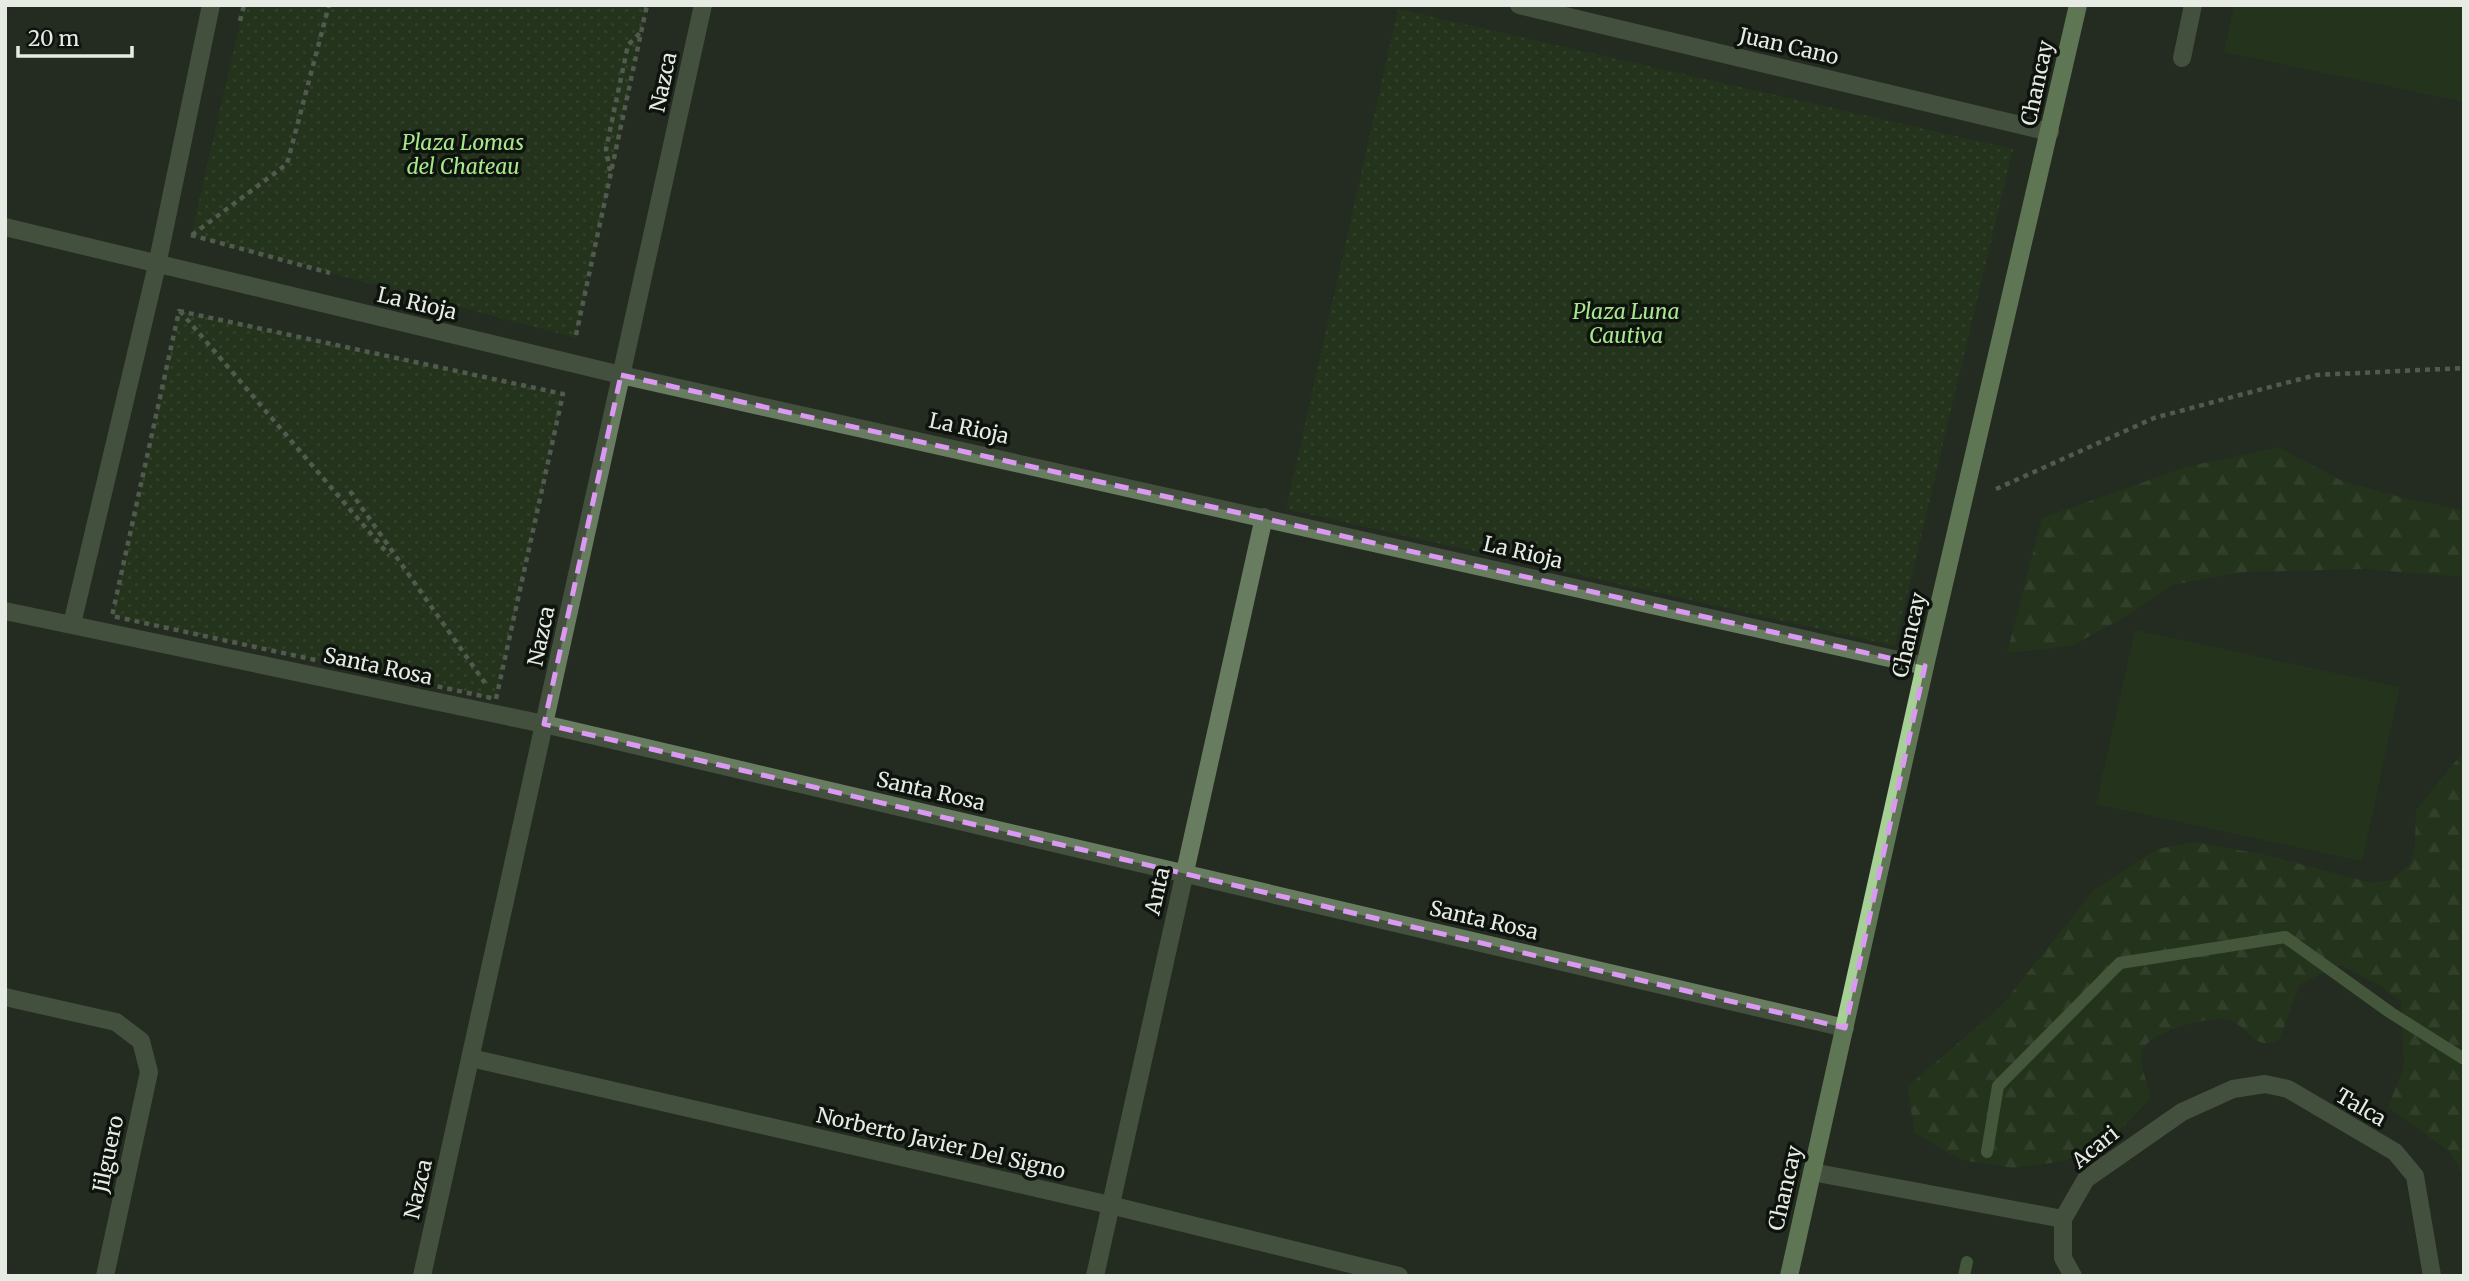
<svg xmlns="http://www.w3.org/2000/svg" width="2469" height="1281" viewBox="0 0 2469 1281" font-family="Merriweather,serif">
<defs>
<pattern id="forest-firs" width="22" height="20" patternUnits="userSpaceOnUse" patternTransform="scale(1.75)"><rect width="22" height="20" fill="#243e18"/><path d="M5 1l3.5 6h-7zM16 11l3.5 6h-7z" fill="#445a39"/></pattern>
<pattern id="park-dots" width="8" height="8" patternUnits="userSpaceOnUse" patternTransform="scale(1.75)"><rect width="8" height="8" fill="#243e18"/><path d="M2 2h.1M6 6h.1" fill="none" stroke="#445a39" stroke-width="1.8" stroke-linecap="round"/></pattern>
</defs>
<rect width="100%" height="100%" fill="#242b21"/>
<path fill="#243e18" d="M2234,5H2464V102L2224,52Z
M2135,630L2400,687L2362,861L2096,804Z"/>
<path fill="url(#forest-firs)" d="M2278,447L2342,481L2404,498L2464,510V577L2364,569L2244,572L2172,585L2125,617L2071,646L2007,653L2042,518L2186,467Z
M2464,751V1177L2449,1151L2388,1107L2404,1067L2401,1001L2379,985L2340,965L2300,984L2279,1040C2254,1051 2251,1030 2232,1021C2214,1013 2142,1032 2141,1055C2141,1068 2148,1085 2151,1098L2116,1134L2065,1161L2013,1168L1961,1160L1915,1133L1907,1087L2001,1006L2094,890L2157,849L2194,842L2266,855L2371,883L2391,880L2410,864L2415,846L2416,810Z"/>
<path fill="url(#park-dots)" d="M244,5H647L576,338L191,236Z
M1398,9L2013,149L1895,646L1286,509Z
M179,311L563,394L496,699L112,616Z"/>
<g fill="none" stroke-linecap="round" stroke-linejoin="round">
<path stroke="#6c8c5c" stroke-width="12" d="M1987,1152L1998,1086L2120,963L2285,937L2391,1013L2464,1059
M1964,1276L1967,1262"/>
<path stroke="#8b9188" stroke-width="4.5" stroke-dasharray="5 5" stroke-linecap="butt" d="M240,21L244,5
M610,171L606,149L628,45L640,33
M191,235L330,273
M192,235L287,164L329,5
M179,311L563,394L496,699L112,616Z
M180,311L389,555
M576,335L647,5
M1996,489L2154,418L2236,396L2316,375L2464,368
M350,491L485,683"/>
<path stroke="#687c60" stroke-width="18" d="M1519,5L2050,132
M2182,58L2193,5
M5,227L621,375L1925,666
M5,611L544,724L1845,1028
M72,624L157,265L211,5
M5,997L116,1022L141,1041L149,1072L105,1276
M471,1058L1110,1205L1399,1276
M1812,1172L2063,1219
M422,1276L703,5
M1095,1276L1264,517
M2073,1276L2063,1258V1219L2086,1179L2182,1112L2233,1089L2265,1084L2288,1089L2395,1152L2415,1176L2432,1276"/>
<path stroke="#a6d095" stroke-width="18" d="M1789,1276L1925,666L2078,5"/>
</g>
<path d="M0 0H2469V1281H0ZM621,375L1925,666L1845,1028L544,724Z" fill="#242b21" fill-opacity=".55" fill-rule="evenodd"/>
<path fill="none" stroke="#dc99f4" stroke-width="5" stroke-dasharray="14 9" stroke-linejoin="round" d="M621,375L1925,666L1845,1028L544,724Z"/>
<g text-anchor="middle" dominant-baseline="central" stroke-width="7" stroke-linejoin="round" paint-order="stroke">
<g font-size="21" fill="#e6ebe4" stroke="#0f130e">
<text transform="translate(1789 46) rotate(13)">Juan Cano</text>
<text transform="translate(663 82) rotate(-78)">Nazca</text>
<text transform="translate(2037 83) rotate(-78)">Chancay</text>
<text transform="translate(417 303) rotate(13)">La Rioja</text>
<text transform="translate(969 428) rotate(12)">La Rioja</text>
<text transform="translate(1523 552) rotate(13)">La Rioja</text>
<text transform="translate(1909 635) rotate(-77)">Chancay</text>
<text transform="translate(541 636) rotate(-78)">Nazca</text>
<text transform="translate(378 666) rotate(12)">Santa Rosa</text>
<text transform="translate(931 791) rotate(13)">Santa Rosa</text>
<text transform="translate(1157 891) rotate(-77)">Anta</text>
<text transform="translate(1484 920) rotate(13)">Santa Rosa</text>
<text transform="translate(2361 1107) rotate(30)">Talca</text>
<text transform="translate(941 1143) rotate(13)">Norberto Javier Del Signo</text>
<text transform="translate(2095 1147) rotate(-39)">Acari</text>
<text transform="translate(108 1154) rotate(-78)">Jilguero</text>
<text transform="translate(1785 1188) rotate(-77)">Chancay</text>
<text transform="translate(418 1189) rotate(-77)">Nazca</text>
</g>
<g font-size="21" font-style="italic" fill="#a8e88c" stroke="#0f130e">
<text x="463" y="142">Plaza Lomas<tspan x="463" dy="24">del Chateau</tspan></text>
<text x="1626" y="311">Plaza Luna<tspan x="1626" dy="24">Cautiva</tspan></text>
</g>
</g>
<rect width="2469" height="1281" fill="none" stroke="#e6ebe4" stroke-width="14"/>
<path d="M18 46v10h114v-10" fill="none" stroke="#e6ebe4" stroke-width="3.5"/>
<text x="28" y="46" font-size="21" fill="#e6ebe4" stroke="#0f130e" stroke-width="5" paint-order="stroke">20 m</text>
</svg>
